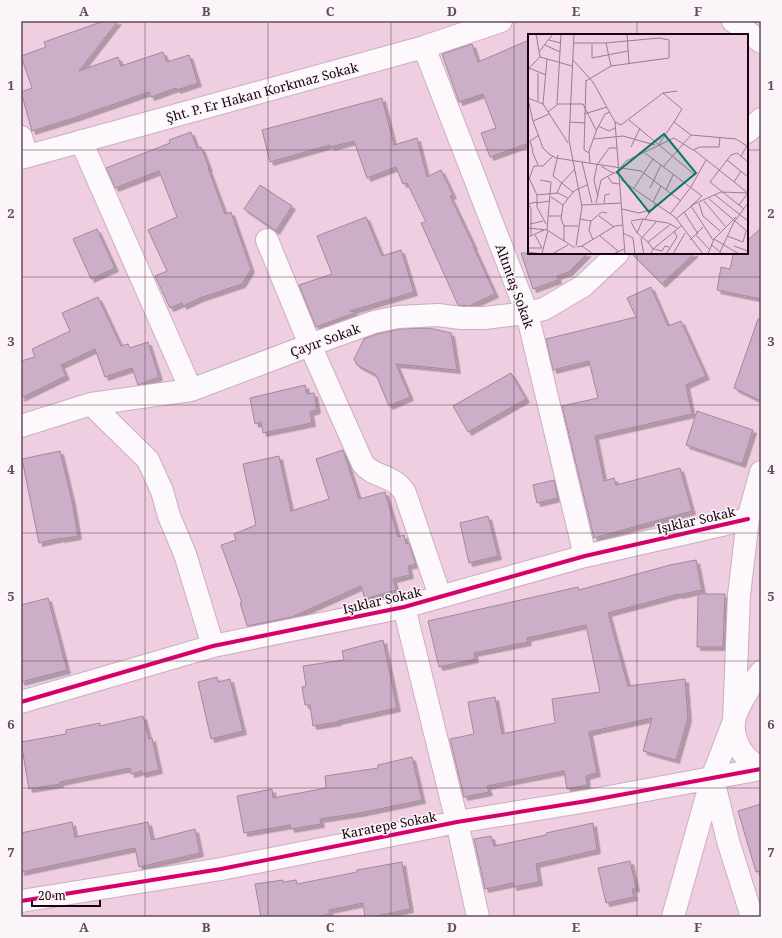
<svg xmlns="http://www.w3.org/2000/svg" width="782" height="938" viewBox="0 0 782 938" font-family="'Noto Serif',serif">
<defs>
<filter id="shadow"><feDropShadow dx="3.5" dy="3.5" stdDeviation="0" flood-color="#0004"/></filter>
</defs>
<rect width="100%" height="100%" fill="#f0cee2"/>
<path fill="#cdaec9" stroke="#a0899a" filter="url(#shadow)" d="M104,21H118L79,71L118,57L121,66L163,52L167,62L189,55L198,83L177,90L176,88L151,97L149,92L77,117L32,131L21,92L32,88L21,56L46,47L44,42Z
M529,40V143L490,157L481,133L496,128L483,94L459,102L442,54L472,44L478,62Z
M382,98L394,145L417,138L427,177L441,170L453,195L450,196L474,246H473L495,294L469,306L458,305L421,223L426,222L407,183L403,184L396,167L367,178L354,141L331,147L330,145L270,162L262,130Z
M191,132L197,148L201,147L209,168H208L225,214L231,212L251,269L242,284L200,298L183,306L182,303L170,308L155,276L167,271L148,230L177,217L159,171L115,188L106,168L170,143L169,140Z
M260,185L292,206L276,231L244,209Z
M366,217L382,256L401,250L414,292L350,311L357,312L316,327L299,285L332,274L317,236Z
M761,228V299L717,290L721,267L730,269L733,255L734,253H747V241Z
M97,229L115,268L91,279L73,239Z
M521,253H588L569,272L557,276L558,280L533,289Z
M631,253H695L662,284Z
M651,287L668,326L681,321L706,376L686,385L692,414L595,436L604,481L614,478L616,485L680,468L692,511L594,538L562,406L598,398L589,361L553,370L546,339L636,317L627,298Z
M98,297L121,346L128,344L130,348L148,342L159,377L138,385L132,368L105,377L95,349L61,365L66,376L21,398V361L35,357L32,349L70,331L62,313Z
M758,319H761V401L734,388Z
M429,328L451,333L457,370L396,364L410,397L389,406L376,375L357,365L354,359L364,339L377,334L400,329Z
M511,373L526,399L468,432L453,406Z
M305,385L307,394L314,393L317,410L310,412L312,423L263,433L261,422L255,424L250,398Z
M697,411L753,430L742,464L686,445Z
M343,450L359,499L385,492L398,537L404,535L406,544L409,543L416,564L408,566L410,575L393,579L396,590L365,599L361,586L292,617L247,626L240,603H242L221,545L236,540L234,534L256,525L243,464L279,456L291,511L329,499L316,459Z
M60,451L72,501L78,536L61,539V538L39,543L22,459Z
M554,480L558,498L537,503L533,485Z
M488,516L498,556L469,563L460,523Z
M696,560L702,590L679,595V594L608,613L628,686L685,679L688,718L676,760L643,751L652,718L589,732L597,773L586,776L587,785L567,789L564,771L487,786L489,792L464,797L450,739L474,734L468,702L495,697L502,734L555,723L552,699L600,692L586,625L527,638L528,642L474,653L475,659L439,667L428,621L578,587L579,590L670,565Z
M698,594H725L723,647H697Z
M48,598L67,670L21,682V605Z
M383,640L397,708L338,721V722L313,726L310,705H305L302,687L306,686L303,666L344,660L342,651Z
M217,677L218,682L230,679L243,731L211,739L198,682Z
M143,716L149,739L152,738L159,770L142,774V771L131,774L130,768L60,782V784L29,789L21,742L66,734V730L100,723V726Z
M412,757L422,800L360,813L320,819L321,824L291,829L290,825L244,833L237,796L272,789L273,798L326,788L325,776L378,768V765Z
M761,804V871L756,872L738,811Z
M72,822L75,837L148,822L152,840L195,829L200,853L139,867L135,848L21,872V833Z
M593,823L597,850L536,864L539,882L513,887V883L485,889L474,839L491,836L494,846L546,835V833Z
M630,861L636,888L632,889L634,897L606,903L598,868Z
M402,862L410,909L372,917H365L363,903L329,910L330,914L316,917H261L255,884L283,880V882L296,880L297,884L357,872V870Z"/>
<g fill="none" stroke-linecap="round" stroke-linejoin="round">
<g stroke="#c9afbe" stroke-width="24">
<path id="minor" d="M424,47L527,313L585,556
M747,132L761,119
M21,137L27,156
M81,141L191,390
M21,158L424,47L501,21
M267,240L310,345L363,464C374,478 394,474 405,493L440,596
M91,404L148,460L162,491L169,516L185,554L213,646
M21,426L91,404L191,390L310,345L374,322L398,317L438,315L461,318H484L527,313L544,309L583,286L618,253
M404,607L457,822L478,917
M761,672C753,682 735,709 734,722C732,741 744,760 761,768
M21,702L213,646L404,607L585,556L748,519
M713,779L728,841L752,917
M21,901L221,869L457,822L587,801L761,769
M673,917L712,778L734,721L739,595L748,519L761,472"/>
</g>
<g stroke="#c9afbe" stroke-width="24">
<path id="secondary" d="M733,21L761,42"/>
</g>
<use href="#minor" stroke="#fdf8fb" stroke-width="22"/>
<use href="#secondary" stroke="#fdf8fb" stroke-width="22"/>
<g stroke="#fbf4f8" stroke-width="6">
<path id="cycleway" d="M21,702L213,646L404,607L585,556L748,519
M21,901L221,869L457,822L587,801L761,769"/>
</g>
<use href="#cycleway" stroke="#d6006c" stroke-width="4"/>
</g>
<path fill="none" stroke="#634b5a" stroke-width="1" stroke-opacity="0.55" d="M145,21V917M268,21V917M391,21V917M514,21V917M637,21V35M21,150H529M747,150H761M637,253V917M21,277H761M21,405H761M21,533H761M21,661H761M21,788H761"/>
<g text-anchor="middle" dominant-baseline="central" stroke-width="3" stroke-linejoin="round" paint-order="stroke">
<g font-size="13" fill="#170410" stroke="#fbf4f8">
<text transform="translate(262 92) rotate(-15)">Şht. P. Er Hakan Korkmaz Sokak</text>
<text transform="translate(515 286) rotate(70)">Altıntaş Sokak</text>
<text transform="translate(325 340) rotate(-20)">Çayır Sokak</text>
<text transform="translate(696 520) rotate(-13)">Işıklar Sokak</text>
<text transform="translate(382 600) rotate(-13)">Işıklar Sokak</text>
<text transform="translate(389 825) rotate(-11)">Karatepe Sokak</text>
</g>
</g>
<g transform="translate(528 34)">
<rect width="220" height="220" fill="#f0cee2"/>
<path fill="none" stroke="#997d8e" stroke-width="1" d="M8,0L12,23L44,32M46,0L41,106L54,173L48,212M99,0L101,29M21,6L33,9M46,9H78L131,4L141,6V24L83,32L58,47M78,9L83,32M64,10V24L100,17M17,11L32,18M11,18L25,0M45,26L65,48L87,88L97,220M1,34L18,41M0,35L12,23M10,39V67M58,46L56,116L61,119M135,59L149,57M0,64L15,70L40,109M0,65L5,87L15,114L21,120L28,124L113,137L153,167M15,70L19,25M29,70L33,0M20,78L30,70H55L68,96M56,80L79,73M101,86L167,141M5,87L21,80M41,88L57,89M87,88L93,91L135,59L154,75L146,88L163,101M70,92L81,97L87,94M66,105L95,102L127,111M131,110L146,88M103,113L112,94M166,116L220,159M4,117L10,131M5,117L2,107L11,101M117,119L174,162L163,172L185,206M30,121L25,142L45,158M199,126L220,143M54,128L64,169M62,129L61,117L69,95L77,80L82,78M73,132L83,138L92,140M135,133L163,101L208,105L219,112L213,122M92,134L98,127L146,104L165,116L172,113H191L192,103M80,143L84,149L92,150M1,144L9,161M1,145L6,132H15L25,122M12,146L23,148L19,196M93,146L147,183L175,220M206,148L213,137M106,154L125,125M122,154L133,131M138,156L145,141M29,159L33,150L46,136M9,161L30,159L40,164M9,161V173L18,190M187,161L220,187M23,163L35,171M70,163L66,146L69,131L81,114H89M181,165L220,198M176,167L197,192M125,168L133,152M8,169L22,167M68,169L73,146L86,139M76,169L77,161L82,160M171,169L175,182L192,197M54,171L93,169M211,171L220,159M94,175L111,179L125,175M216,175L182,148L203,121L209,119L220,128M156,178L170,200M142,180L163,153L178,126M20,182H33M71,182L86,193M52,185L63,187L74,178L79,179M117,185L128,170M148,185L166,170L193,158L220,159M63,187L61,196L65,206M103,187L114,185L140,189L149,194M103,188L109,199L120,208L125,215L123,219M2,190L15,187M36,192H50M0,194L19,196L47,214M95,199L105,204L107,220M109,199L115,185M168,201L181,215M3,202V174L0,170L8,168M72,202L90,217M199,202L215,208L218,197M0,203L16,196M186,205L211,220M162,206L175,193M36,207V192L33,185L35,171L46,157L59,151M120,208L143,190M183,210L194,220M54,212L87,192L95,191M206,212L220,217M49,213L54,212L65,220M0,214H14L7,201M125,215L153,192M126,215L134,217L137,212L141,213M0,218L14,220M192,218L206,188L220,169M14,219L20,197M24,220L40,211M85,220L96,215M107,220H135M116,220L113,205L128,188M138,220L149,203L146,197M145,220L157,199M180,220L186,205L208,183"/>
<path fill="#0f766e" fill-opacity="0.15" stroke="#0f766e" stroke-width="2" d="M136,100L168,139L121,178L89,138Z"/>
<rect width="220" height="220" fill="none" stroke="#170410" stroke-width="2"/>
</g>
<rect width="782" height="938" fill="none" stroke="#fbf4f8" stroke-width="44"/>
<path d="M32 900v6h68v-6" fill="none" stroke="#170410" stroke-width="2"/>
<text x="38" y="900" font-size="12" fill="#170410" stroke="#fbf4f8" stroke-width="3" paint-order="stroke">20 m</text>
<rect x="22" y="22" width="738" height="894" fill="none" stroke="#634b5a" stroke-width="1.5"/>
<g font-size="13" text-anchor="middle" font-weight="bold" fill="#634b5a">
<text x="84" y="16">A</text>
<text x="206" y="16">B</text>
<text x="330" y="16">C</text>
<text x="452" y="16">D</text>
<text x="576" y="16">E</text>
<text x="698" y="16">F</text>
<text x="11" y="90">1</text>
<text x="771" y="90">1</text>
<text x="11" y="218">2</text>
<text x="771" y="218">2</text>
<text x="11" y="346">3</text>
<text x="771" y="346">3</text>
<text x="11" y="474">4</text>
<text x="771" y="474">4</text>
<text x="11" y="601">5</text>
<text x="771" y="601">5</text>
<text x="11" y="729">6</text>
<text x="771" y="729">6</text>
<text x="11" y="857">7</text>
<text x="771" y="857">7</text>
<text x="84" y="932">A</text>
<text x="206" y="932">B</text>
<text x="330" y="932">C</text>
<text x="452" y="932">D</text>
<text x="576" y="932">E</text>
<text x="698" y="932">F</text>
</g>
</svg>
